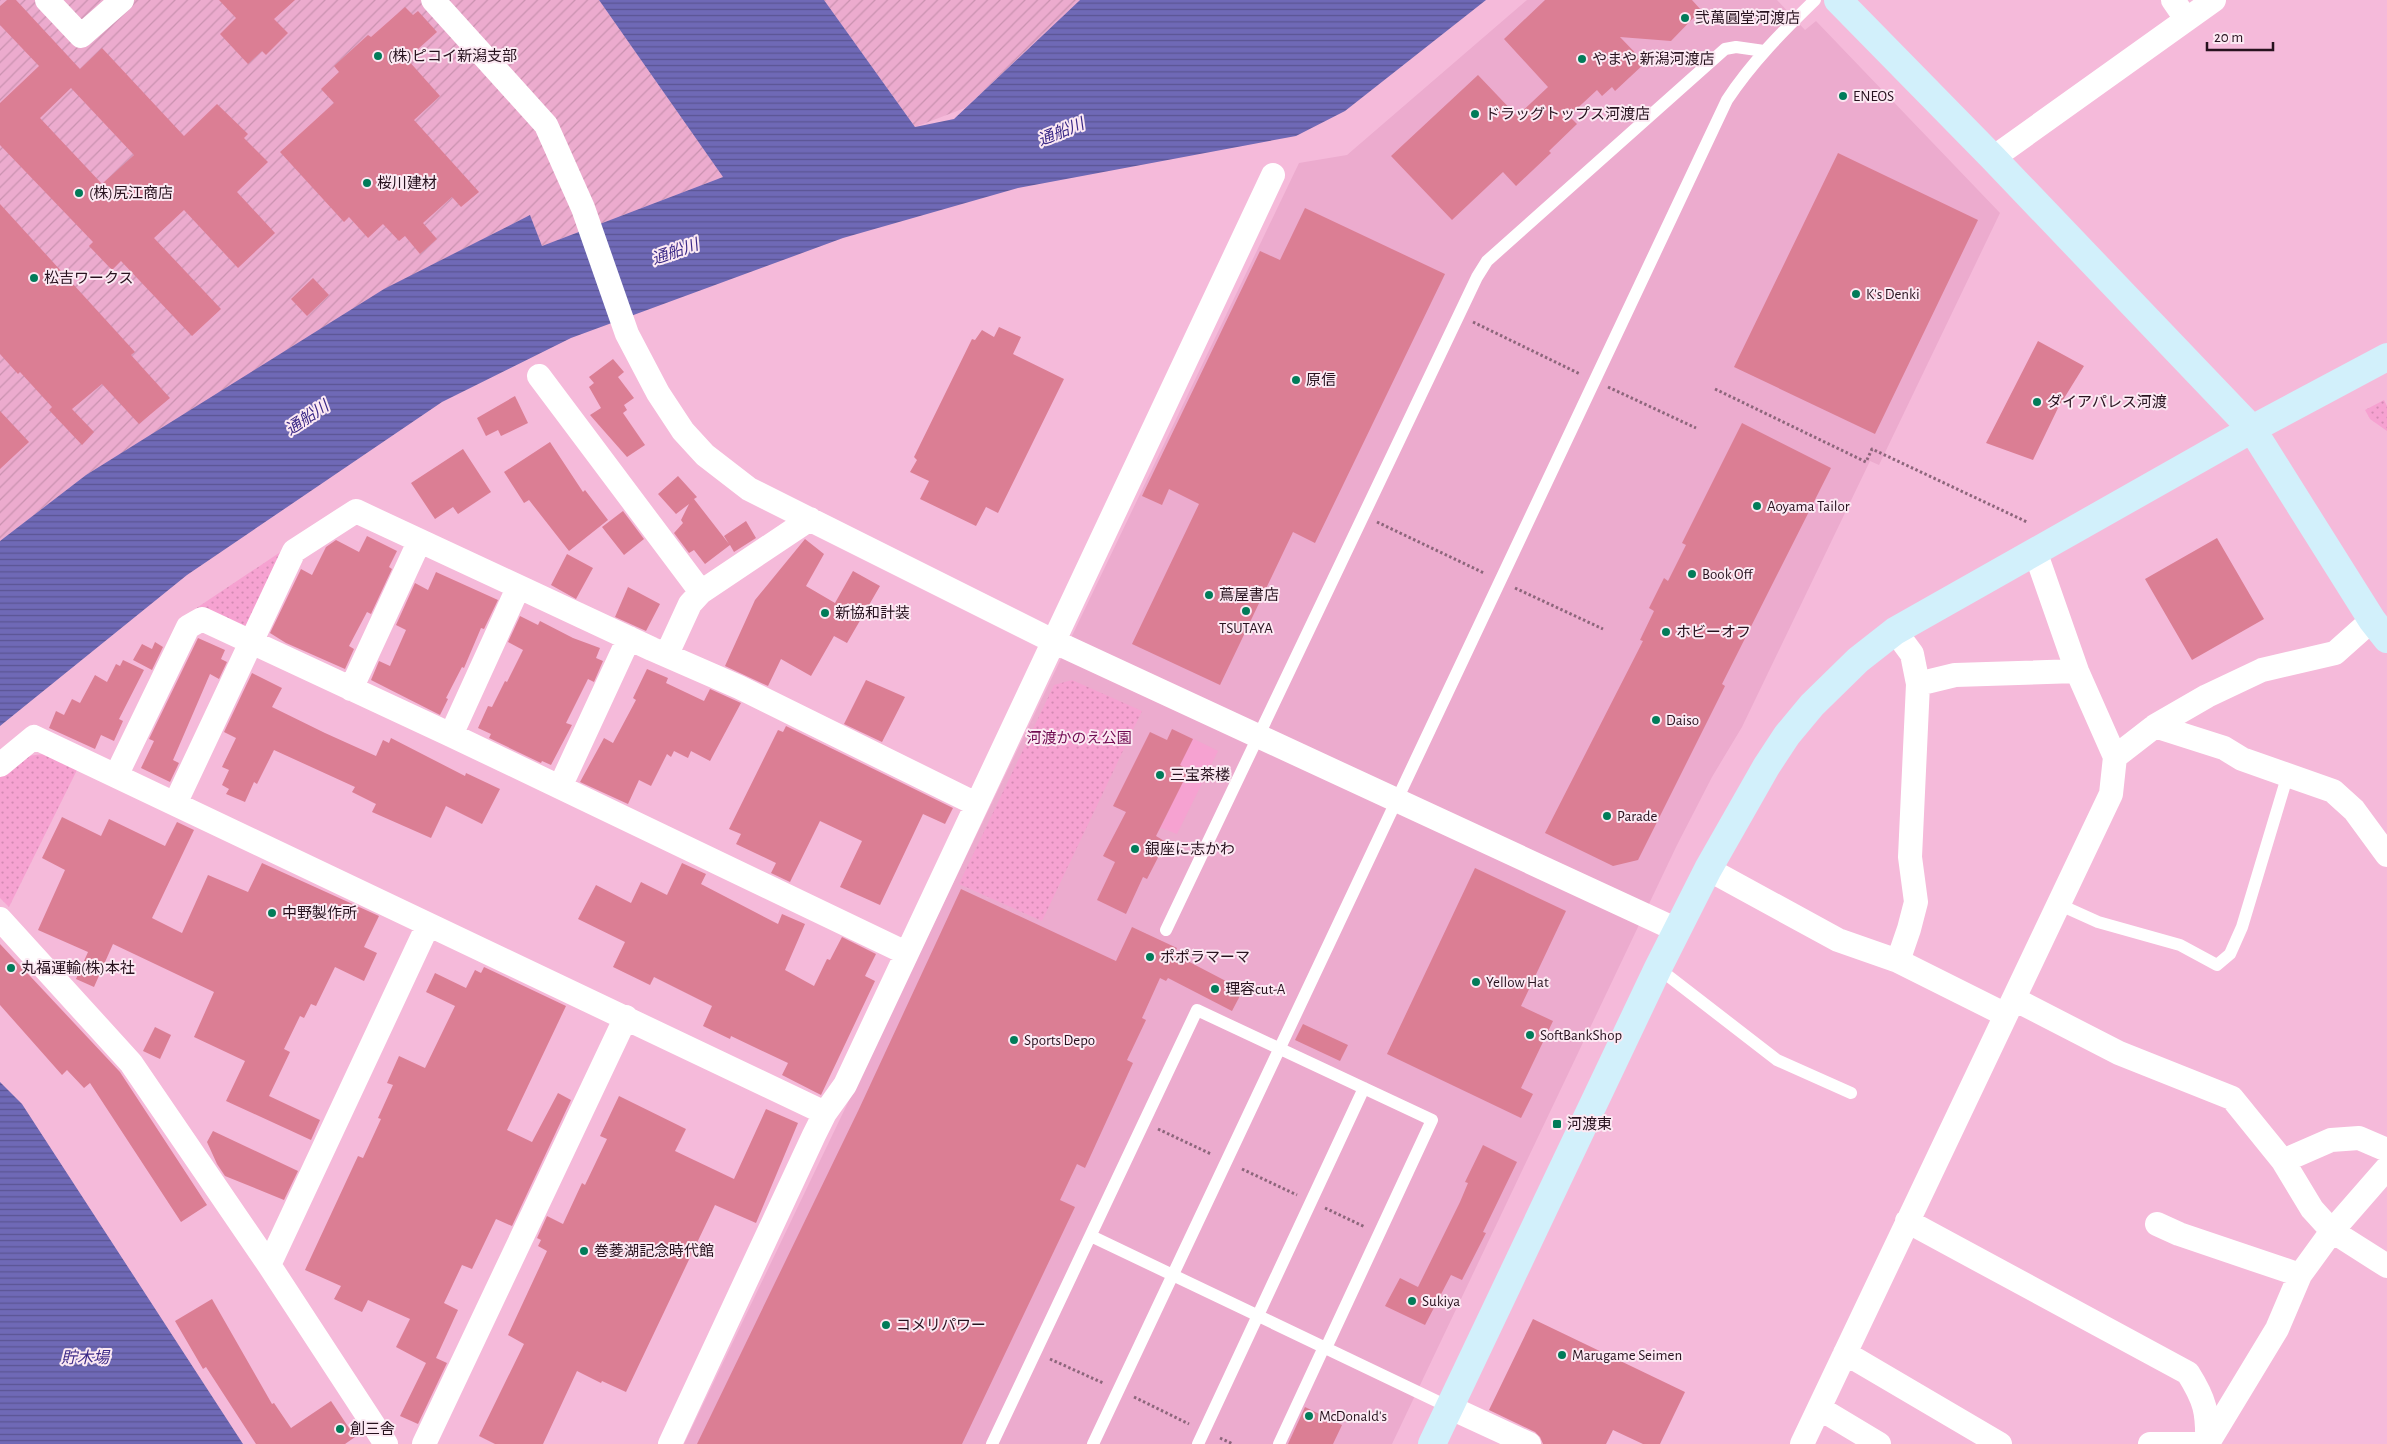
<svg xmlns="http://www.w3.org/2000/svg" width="2387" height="1444" viewBox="0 0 2387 1444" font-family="'Alegreya Sans','Noto Sans JP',sans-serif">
<defs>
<pattern id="industrial-furrows" width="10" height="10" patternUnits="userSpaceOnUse" patternTransform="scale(1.25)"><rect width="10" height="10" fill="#ecabce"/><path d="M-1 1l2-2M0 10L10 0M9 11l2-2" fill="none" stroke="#ca92b0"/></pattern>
<pattern id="park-dots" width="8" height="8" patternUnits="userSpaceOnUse" patternTransform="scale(1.25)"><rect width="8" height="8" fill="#f6a2d1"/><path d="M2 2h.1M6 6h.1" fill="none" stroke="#d38ab3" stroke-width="1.8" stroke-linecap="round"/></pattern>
<pattern id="water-rules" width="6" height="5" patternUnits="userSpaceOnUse" patternTransform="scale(1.25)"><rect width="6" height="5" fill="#6f69b6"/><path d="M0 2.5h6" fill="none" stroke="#5b5593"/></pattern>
</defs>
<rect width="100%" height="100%" fill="#f5bada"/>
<path fill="#ecabce" d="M1527,0H1777L1805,30L1816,21L2000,213L1879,465L1870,461L1742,727L1712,777L1677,845L1392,1444H684L1299,163L1347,155Z"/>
<path fill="url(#industrial-furrows)" d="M0,0H599L723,177L542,246L530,215L395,284L86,475L0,541Z
M824,0H1080L965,108L915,127Z"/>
<path fill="#f6a2d1" d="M1192,738L1218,751L1177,834L1151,824L1163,823L1170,808L1173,778L1186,784L1191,772L1179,766Z"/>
<path fill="url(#park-dots)" d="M2384,400L2387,406V431L2370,419L2365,410Z
M285,549L246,629L192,611Z
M1072,680L1142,711L1042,921L959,884L1054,685Z
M44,754L77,770L9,907L0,898V777L27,756Z"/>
<path fill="url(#water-rules)" d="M599,0H824L915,127L954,119L1080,0H1486L1345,111L1296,136L1018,188L843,238L571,338L442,402L187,575L0,726V541L86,475L384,289L530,215L542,246L723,177Z
M0,1082L22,1104L243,1444H0Z"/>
<path fill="#db7e94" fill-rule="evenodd" d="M7,0H16L80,69L102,48L184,136L217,104L248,134L244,138L268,162L237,192L275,233L238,268L184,210L154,238L221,309L192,336L121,261L112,270L89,246L93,242L0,145V103L39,66L0,25V6ZM71,88L134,155L102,184L40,118Z
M219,0H295L274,19L288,33L266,55L262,51L248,64L220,34L236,18Z
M1545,0H1692L1701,10L1671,41L1620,37L1645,63L1615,91L1612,87L1602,96L1597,90L1569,116L1577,124L1549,151L1551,153L1516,186L1503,172L1452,220L1391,156L1478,75L1517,116L1548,87L1504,39Z
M405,7L413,15L418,11L437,32L407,59L440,96L414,120L479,192L461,207L452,197L423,223L437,239L420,254L405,236L399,241L383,224L368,238L349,217L344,222L280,152L334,103L321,89L339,72L334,66L368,35L371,37Z
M1838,153L1978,220L1875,434L1734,367Z
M0,204L135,352L131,355L170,398L139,424L102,384L72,409L94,432L82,445L49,410L52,407L20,372L18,374L0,354Z
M1305,208L1445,274L1315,543L1293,532L1220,685L1132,644L1199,504L1169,489L1162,505L1142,496L1260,251L1280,260Z
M313,278L329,295L307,316L291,299Z
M999,327L1021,337L1013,354L1064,379L998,513L986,507L976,526L920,499L929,481L910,472L917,460L914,457L972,339L975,340L982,330L994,337Z
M2038,341L2084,366L2058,408L2033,460L1986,443Z
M613,359L624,372L618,377L634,398L624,405L627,410L623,413L645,445L627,457L590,415L601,408L589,387L594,383L589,377Z
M515,396L528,423L501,436L498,430L486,436L477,418Z
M0,411L29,442L0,469Z
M1742,423L1831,468L1722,684L1725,686L1638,860L1613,866L1545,833L1643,641L1640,640L1654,611L1649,608L1664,578L1668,581L1686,545L1682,543Z
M550,442L583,492L585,490L608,520L569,551L529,500L524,503L504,472Z
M463,449L491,492L458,514L453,507L435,519L411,483Z
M678,476L697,497L694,499L729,544L724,536L746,521L756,538L734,552L730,545L705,564L694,550L689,553L674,533L683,523L681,520L689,504L676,514L658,494Z
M623,511L644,539L624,555L602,527Z
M367,536L397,551L389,567L392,569L371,614L367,612L349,646L354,649L345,669L286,643L270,633L301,569L312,575L326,547L336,540L359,552Z
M2217,538L2264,619L2192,660L2145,579Z
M805,539L824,554L806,586L835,603L853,571L880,586L847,643L834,636L811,676L781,659L768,686L725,666L755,600Z
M567,554L593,568L576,599L551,585Z
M436,572L498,600L484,629L481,628L464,668L462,667L446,698L448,699L440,715L371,680L379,661L390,666L406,630L396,625L415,583L428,590Z
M628,587L660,604L646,631L615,617Z
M520,616L538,625L540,621L573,638L600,648L596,658L603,661L594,682L588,679L566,723L572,725L551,765L542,761L541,763L489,738L491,734L478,728L488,706L492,707L505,681L507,682L523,650L508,642Z
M198,638L225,650L221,659L227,662L219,679L210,674L173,760L179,763L170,782L141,768L154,741L149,739Z
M155,642L163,647L152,670L133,660L142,644L152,649Z
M123,660L144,670L119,719L123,721L114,741L101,735L95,749L49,728L56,711L64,715L72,699L80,703L95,675L107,682L116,664L120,666Z
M647,669L668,678L666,683L704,701L710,689L741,703L710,761L691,751L688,758L674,751L671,757L667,754L651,786L639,780L628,804L580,782L604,738L613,743L636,700L633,698Z
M252,673L282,688L272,707L325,733L376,756L383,740L389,743L391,738L465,776L466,773L500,789L482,824L446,806L431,838L372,812L376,804L352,792L355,787L274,750L257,784L254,782L245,802L226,794L229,789L222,785L229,770L222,767L236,738L224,732Z
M866,680L905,697L882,742L844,724Z
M786,726L953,808L945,824L923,814L880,905L840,887L862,841L820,821L790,882L771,873L776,863L736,844L741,834L729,829L778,730L783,732Z
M1172,729L1193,739L1180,765L1189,770L1156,836L1166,842L1147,879L1143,877L1126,914L1097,900L1115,862L1103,856L1126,812L1113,806L1150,732L1167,740Z
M62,817L101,836L109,819L165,846L177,822L194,830L152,918L182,933L208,875L248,892L262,863L379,916L364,947L377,953L364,981L335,967L316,1006L311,1004L304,1018L300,1016L284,1049L290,1052L269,1096L320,1120L311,1140L226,1101L245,1061L194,1037L214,992L113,944L94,987L76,979L88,952L38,930L65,870L42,858Z
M682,863L706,874L701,884L778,924L782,914L805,924L785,970L814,986L827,959L830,960L842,937L876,954L865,976L875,981L821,1095L782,1075L788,1063L731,1036L730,1039L703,1026L712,1006L654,977L650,985L613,967L625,942L578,919L596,885L631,903L641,882L667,895Z
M1475,868L1566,911L1521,1006L1553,1021L1521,1088L1533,1094L1521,1118L1387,1054Z
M961,889L1116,961L1132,927L1177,948L1175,952L1179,954L1178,956L1243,990L1232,1011L1168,978L1166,981L1160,978L1142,1018L1146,1020L1127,1060L1133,1063L1085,1168L1077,1164L1060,1200L1075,1207L962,1444H697L859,1109Z
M0,944L120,1072L207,1205L181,1222L90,1083L84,1088L67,1070L62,1075L0,1005Z
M484,967L566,1006L507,1130L532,1142L558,1093L571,1100L512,1226L496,1219L472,1269L462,1265L444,1303L458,1310L436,1358L447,1363L418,1424L400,1416L426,1363L396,1347L410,1319L368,1300L362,1312L334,1299L341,1286L305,1270L358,1156L363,1158L381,1119L378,1118L393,1085L387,1083L399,1056L425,1068L455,1006L426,992L435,973L466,988L475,970L481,973Z
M1303,1024L1348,1045L1340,1061L1295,1040Z
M155,1027L171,1035L160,1059L143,1051Z
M619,1096L686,1129L675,1151L734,1179L766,1109L798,1123L756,1223L715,1205L626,1392L602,1381L601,1383L577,1371L543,1444H495L479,1436L524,1344L508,1335L547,1251L538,1246L541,1240L537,1238L547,1216L563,1224L582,1183L585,1185L607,1139L600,1136Z
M213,1131L298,1171L284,1200L225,1176L217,1164L207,1142Z
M1483,1145L1517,1162L1483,1232L1486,1233L1462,1280L1451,1275L1425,1325L1385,1306L1400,1278L1418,1287L1460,1202L1468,1183L1465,1182Z
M212,1299L272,1404L274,1403L291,1428L331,1401L355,1437L345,1444H256L206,1367L203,1369L175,1321Z
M1533,1319L1685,1392L1660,1444H1643L1613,1430L1606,1444H1543L1540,1437L1535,1432L1489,1410Z
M1305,1407L1342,1425L1333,1444H1288Z"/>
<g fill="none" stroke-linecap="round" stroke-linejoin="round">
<path stroke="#8d667b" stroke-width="3" stroke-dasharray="2.5 2.5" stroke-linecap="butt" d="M1473,322L1580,374
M1608,387L1696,428
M1715,389L1866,462L1872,449L2027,522
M1377,522L1484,573
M1515,588L1603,629
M1158,1129L1211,1154
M1242,1169L1297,1195
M1325,1208L1365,1227
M1050,1359L1103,1383
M1134,1397L1189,1424
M1220,1438L1233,1444"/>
<path stroke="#fff" stroke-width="12" d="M2058,904L2098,922L2180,945L2217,965L2230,954L2242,927L2288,774
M1166,930L1477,277L1487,261L1725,49L1736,47L1764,51
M1658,968L1777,1060L1851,1093
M1091,1236L1449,1407
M992,1444L1197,1010L1432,1120L1326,1348
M1093,1444L1727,100C1752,62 1783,31 1815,0
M1198,1444L1364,1088
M1279,1444L1324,1347"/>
<path stroke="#fff" stroke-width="24" d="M47,0L81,36L122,0
M433,0L546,125L583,208L627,334L658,393L683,431L705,455L749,489L1055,642L1677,930
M2173,0L2186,19
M1993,158L2214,0
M539,376L701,592
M1895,631L1912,654L1918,684L1910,857L1916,902L1909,929L1898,961
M667,654L690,604L701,592L810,519
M1918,684L1955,675L2077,671
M351,689L419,542
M2155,726L2224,748L2242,759L2333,791L2354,810L2387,855
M451,735L518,588
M2115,757L2155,726L2207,696L2262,670L2335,653L2372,620
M0,765L34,737L825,1113
M116,776L188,627L202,619L451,735L906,953
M560,787L629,638
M175,804L294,551L356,511L652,649L739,687L976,804
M1708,869L1838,940L1898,961L2006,1015
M0,919L131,1063L269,1265L386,1444
M2014,999L2119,1053L2232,1098L2283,1161L2312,1209L2332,1231L2387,1266
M2283,1161L2331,1140L2359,1138L2387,1150
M1907,1221L2188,1373C2205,1400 2208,1412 2207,1444
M2157,1224L2179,1234L2300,1275
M269,1265L428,925
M1845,1353L2000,1444
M1449,1407L1529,1444
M1819,1408L1879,1444
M2208,1443L2277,1329L2300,1275L2332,1231L2387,1168
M424,1444L626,1017
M670,1444L814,1135L825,1113L845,1085L1273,175
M1802,1444L2111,794L2115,757L2077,671L2035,551
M2150,1444H2203"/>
<path stroke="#d2f0fb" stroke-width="28" d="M1838,0L1993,158L2252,429L2372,620L2387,639
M1432,1444L1658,968L1708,869L1766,767L1787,735L1812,705L1858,660L1895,631L2252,429L2387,357"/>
</g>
<g fill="#017c59" stroke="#fce9f3" stroke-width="2">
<circle cx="1685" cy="18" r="5"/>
<circle cx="378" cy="56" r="5"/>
<circle cx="1582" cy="59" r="5"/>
<circle cx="1843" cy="96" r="5"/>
<circle cx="1475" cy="114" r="5"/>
<circle cx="367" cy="183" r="5"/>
<circle cx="79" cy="193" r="5"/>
<circle cx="34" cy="278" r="5"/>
<circle cx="1856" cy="294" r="5"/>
<circle cx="1296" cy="380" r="5"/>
<circle cx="2037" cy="402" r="5"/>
<circle cx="1757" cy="506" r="5"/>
<circle cx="1692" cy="574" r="5"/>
<circle cx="1209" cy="595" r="5"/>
<circle cx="1246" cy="611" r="5"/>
<circle cx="825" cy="613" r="5"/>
<circle cx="1666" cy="632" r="5"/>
<circle cx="1656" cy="720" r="5"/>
<circle cx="1160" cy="775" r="5"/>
<circle cx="1607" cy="816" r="5"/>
<circle cx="1135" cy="849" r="5"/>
<circle cx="272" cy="913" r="5"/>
<circle cx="1150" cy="957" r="5"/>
<circle cx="11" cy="968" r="5"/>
<circle cx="1476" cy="982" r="5"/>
<circle cx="1215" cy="989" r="5"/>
<circle cx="1530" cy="1035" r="5"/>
<circle cx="1014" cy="1040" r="5"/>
<rect x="1552" y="1119" width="10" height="10" rx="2.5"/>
<circle cx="584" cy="1251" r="5"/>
<circle cx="1412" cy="1301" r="5"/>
<circle cx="886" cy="1325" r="5"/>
<circle cx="1562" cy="1355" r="5"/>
<circle cx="1309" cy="1416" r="5"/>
<circle cx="340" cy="1429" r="5"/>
</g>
<g text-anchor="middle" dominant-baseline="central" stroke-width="4" stroke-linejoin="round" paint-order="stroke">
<g font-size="15" fill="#27121e" stroke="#fce9f3" text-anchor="start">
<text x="1695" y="18">弐萬圓堂河渡店</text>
<text x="388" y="56">(株)ピコイ新潟支部</text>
<text x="1592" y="59">やまや 新潟河渡店</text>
<text x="1853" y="96">ENEOS</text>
<text x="1485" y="114">ドラッグトップス河渡店</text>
<text x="377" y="183">桜川建材</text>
<text x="89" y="193">(株)尻江商店</text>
<text x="44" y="278">松吉ワークス</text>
<text x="1866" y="294">K's Denki</text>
<text x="1306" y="380">原信</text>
<text x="2047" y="402">ダイアパレス河渡</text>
<text x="1767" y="506">Aoyama Tailor</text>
<text x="1702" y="574">Book Off</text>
<text x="1219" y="595">蔦屋書店</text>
<text x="835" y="613">新協和計装</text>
<text x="1246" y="628" text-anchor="middle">TSUTAYA</text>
<text x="1676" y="632">ホビーオフ</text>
<text x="1666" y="720">Daiso</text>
<text x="1170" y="775">三宝茶楼</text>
<text x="1617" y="816">Parade</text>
<text x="1145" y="849">銀座に志かわ</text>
<text x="282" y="913">中野製作所</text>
<text x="1160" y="957">ポポラマーマ</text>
<text x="21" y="968">丸福運輸(株)本社</text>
<text x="1486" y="982">Yellow Hat</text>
<text x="1225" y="989">理容cut-A</text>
<text x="1540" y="1035">SoftBankShop</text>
<text x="1024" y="1040">Sports Depo</text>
<text x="1567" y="1124">河渡東</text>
<text x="594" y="1251">巻菱湖記念時代館</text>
<text x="1422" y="1301">Sukiya</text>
<text x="896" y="1325">コメリパワー</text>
<text x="1572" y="1355">Marugame Seimen</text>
<text x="1319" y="1416">McDonald's</text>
<text x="350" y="1429">創三舎</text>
</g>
<g font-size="15" fill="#700a50" stroke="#fce9f3">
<text x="1079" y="738">河渡かのえ公園</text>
</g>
<g font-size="16" font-style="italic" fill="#3c2a87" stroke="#fce9f3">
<text transform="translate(1061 132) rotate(-22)">通船川</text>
<text transform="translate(675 252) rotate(-19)">通船川</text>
<text transform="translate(307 418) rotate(-34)">通船川</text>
<text x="85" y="1358">貯木場</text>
</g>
</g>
<path d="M2207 42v8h66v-8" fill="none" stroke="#27121e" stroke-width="2.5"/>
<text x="2214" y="42" font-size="15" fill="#27121e" stroke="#fce9f3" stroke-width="4" paint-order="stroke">20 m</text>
</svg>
